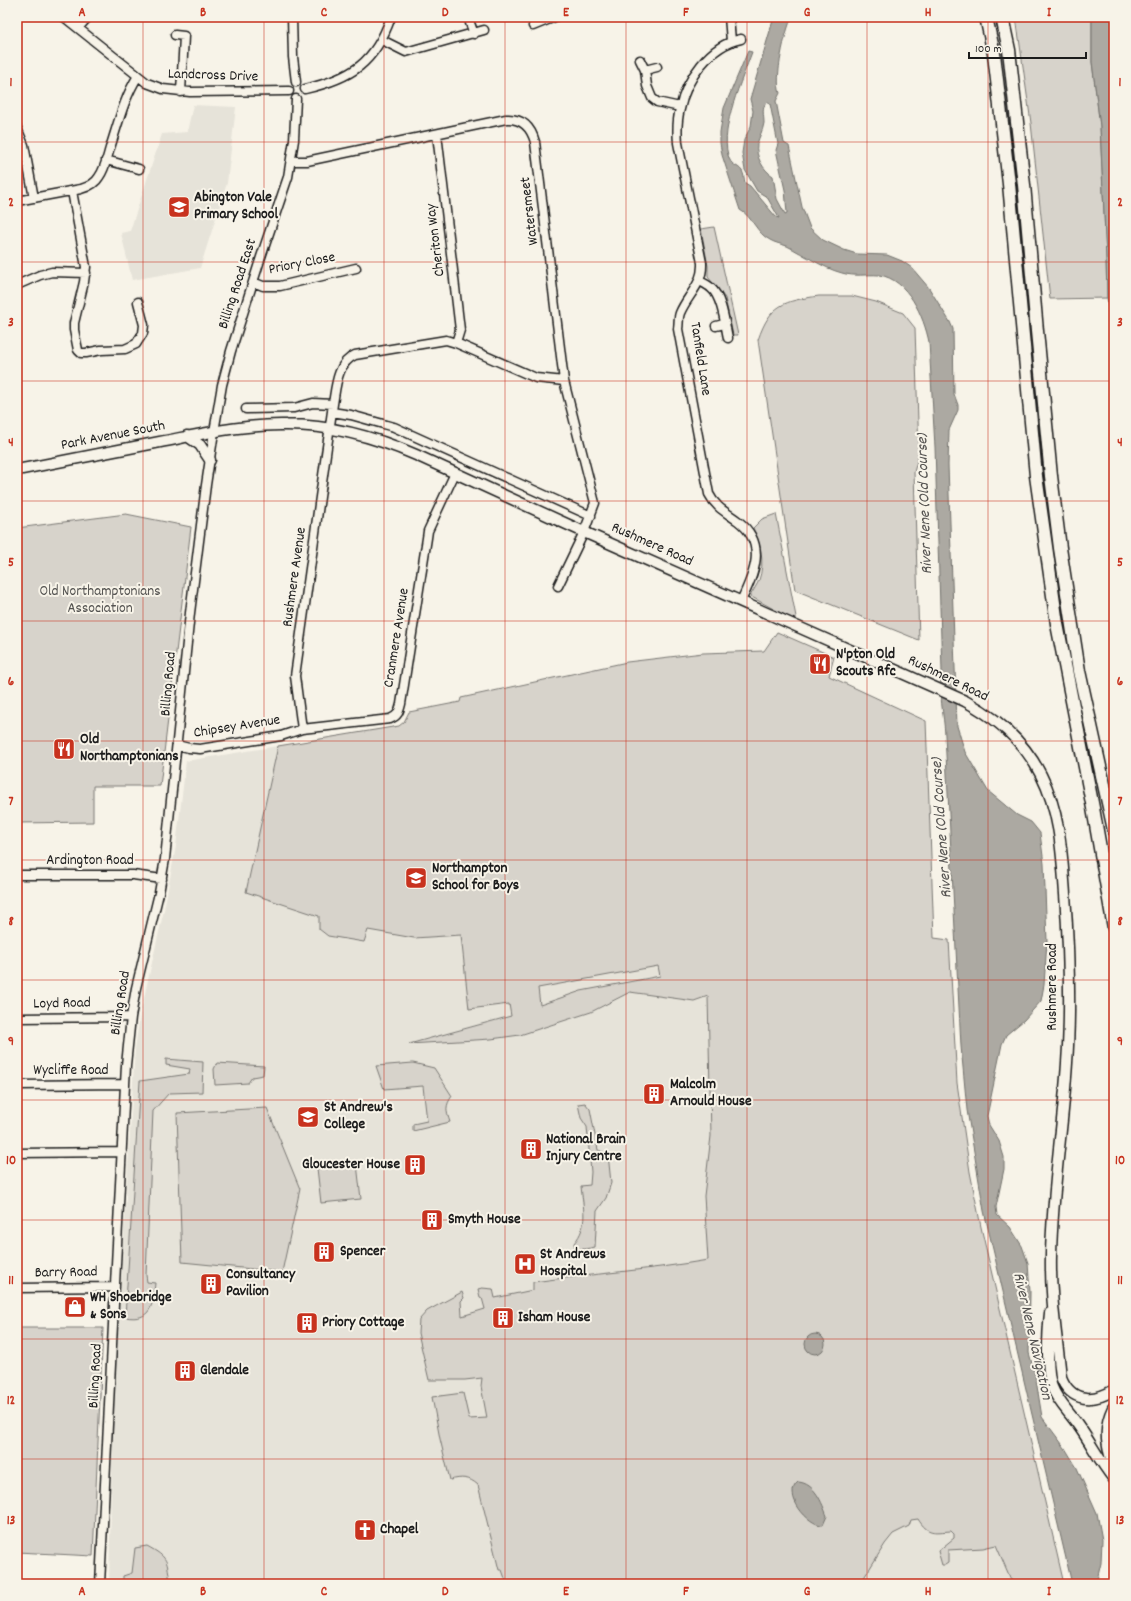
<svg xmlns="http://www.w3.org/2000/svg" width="1131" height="1601" viewBox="0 0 1131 1601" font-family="Dekko,sans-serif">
<rect width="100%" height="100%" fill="#f7f3e8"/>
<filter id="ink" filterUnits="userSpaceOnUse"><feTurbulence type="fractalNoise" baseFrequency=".025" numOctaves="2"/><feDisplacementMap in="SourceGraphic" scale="8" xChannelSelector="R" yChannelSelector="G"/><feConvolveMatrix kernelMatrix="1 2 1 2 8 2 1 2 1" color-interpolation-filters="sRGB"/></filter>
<g filter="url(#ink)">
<path fill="#e6e3d9" d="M193,105L236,107L227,183L200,268L132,280L121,233L130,231L162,134L187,132Z
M461,702L678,973L581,991L521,1013L412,1043L491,1039L520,1035L591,1012L630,992L694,1001L722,990L925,1026L1059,1584H109L113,1411L135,1049L140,1015L164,910L176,846L186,761L399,726L404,722L409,712Z"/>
<path fill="#d7d3cb" stroke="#7a7874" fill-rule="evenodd" d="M1016,17H1092V62L1100,126L1106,257L1107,298L1050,299L1031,123Z
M714,227L738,335H733L725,298L708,277V266L701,229Z
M819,296H852L876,302L903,313L915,328L919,454L914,472L919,640L795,590L758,340C770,304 784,301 819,296Z
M126,514L191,527L160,786H93V822L17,823V528Z
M776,514L797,622L750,596C753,591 757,585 759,580C765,563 761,543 753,528L762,519Z
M777,632L834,657L829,676L926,721L934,938L949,940L957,1083L970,1172L981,1227L1064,1584H1015L1012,1582L996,1545L983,1548L948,1550V1563L945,1565H942L938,1551L954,1538V1534L951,1531C934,1532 928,1535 918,1519L911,1520L909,1526L893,1534L885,1544L860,1584H507L502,1570H499L478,1485C469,1477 462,1477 450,1480L440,1439L432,1397L463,1393L469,1419L487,1418L481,1386L482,1378L465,1380H429L418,1333L419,1320L427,1311L462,1292L464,1298L461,1301L462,1316L485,1309L482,1298L480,1297L478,1289L482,1288L493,1289L495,1298L533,1290V1282C591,1274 650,1270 708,1260L704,1196L711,1136L708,996L694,1001L630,992L591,1012L520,1035L491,1039L409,1044L511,1016L509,1004L469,1009L461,935L414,938L368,930L364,942L328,936L319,929V916L246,892L278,746L399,726L404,722L409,712L460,702L461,698L627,662L703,653L764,651ZM658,966L660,976L581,991L540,1005L538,988Z
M166,1059L203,1062L202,1092L169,1093L153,1111L146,1275L147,1282L155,1283C153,1304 152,1322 125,1317L140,1081L189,1074L190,1069L166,1065Z
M217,1063L264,1066L263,1075L252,1077L248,1083L215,1085L214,1069Z
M413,1063L434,1068L452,1096C445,1106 446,1111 450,1122L413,1131V1124L427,1121L423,1086L384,1089L376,1066Z
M585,1103L590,1109L598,1150L608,1154L611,1183L606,1198L597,1211L595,1247L586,1249H575L574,1243C589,1226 583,1207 581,1186L590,1185L591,1172L587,1127L581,1118L578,1104Z
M267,1108L300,1189L282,1272L182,1262L177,1113Z
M357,1164L361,1199L321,1203L317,1168Z
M17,1328H103L93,1556L17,1552Z
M147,1546C169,1558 167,1560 170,1584H123V1576L132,1573L135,1548Z"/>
<path fill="#aca9a2" stroke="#72716c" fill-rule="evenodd" d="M774,17H792C785,31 774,79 780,93L776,101L784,143L789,146L802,207L810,228L823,240L844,250L857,254L887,255L902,261L912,268L929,288L950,322L953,329L954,394L958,405V410L949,430L948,465L957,726L965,752L988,791L1017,815L1031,822L1040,833L1044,864L1047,941L1044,985L1041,1001L1024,1020L1006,1035L1002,1044L987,1116L989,1125L999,1141L1004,1157V1169L996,1207L997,1215L1010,1227L1022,1246L1028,1263L1030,1292L1029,1353L1035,1374L1042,1417L1065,1448L1077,1468L1097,1513L1102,1540L1101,1563L1096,1584H1072L984,1211L967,1110L961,1046L945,735C944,714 938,693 942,671L935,447L929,342C924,317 908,279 879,275C866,274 855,277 842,273C823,268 805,255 787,246C781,244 775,243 770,240C756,233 753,217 740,210L722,155L720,143V132L724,108L748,51L752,52C742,80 720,127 728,155C731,167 737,164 742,171C744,174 744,179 745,183L750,186L776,217L779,218L767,197L757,191L745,170L742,153L744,140L751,126L753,111L750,99ZM767,102L770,104L778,144L776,150L785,190L787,213L785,214L777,199L773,176C763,170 755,156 757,144C759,137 763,130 764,123C764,115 761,108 767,102Z
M1092,17H1114V344L1107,298L1106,257L1100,126L1092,62Z
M805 1344a10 10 0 1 1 20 0a10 10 0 1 1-20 0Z
M798,1482C815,1483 822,1503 827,1516L823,1525C808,1526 782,1494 798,1482Z"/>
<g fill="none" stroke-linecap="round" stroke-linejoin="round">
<g stroke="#1c1c1c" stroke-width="11">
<path id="minor" d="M64,17L147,83L163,89L190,92L289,91
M292,17L293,57L296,82
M729,17L731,41
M470,23L474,34
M533,26L555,17
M78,28L88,17
M175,35L184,36L181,92
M382,40L406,52L484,30
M640,60L645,70L647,86L652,98L657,102L680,107
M645,70L657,67
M305,89C352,78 375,63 391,17
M17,128L24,145L34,198
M437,134L460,330L456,343
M106,160L139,169
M291,161H307L506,119C522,118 531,127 535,142L564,381L595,503L584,532L558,586
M72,191L86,267L84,282L74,323V330L78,350L81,353H86L101,350L125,349L136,344L143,333L144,325L138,302
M17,201L81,189C88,187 95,184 99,177C105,169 107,158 110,148C118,124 124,98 138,76
M700,281C703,283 708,285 711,288C722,297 725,324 728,338
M253,282L263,286H280L356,268
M17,285L40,275L52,272L86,273
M716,326L724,324
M246,409L294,408L313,403L333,404
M332,412L351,415L394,427L591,516
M741,601C754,574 768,544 738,521C726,512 716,508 709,494L678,329C679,324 678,318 680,313C688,294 703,285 702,263L678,143C677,131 677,120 680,109C686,79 710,45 741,39
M302,729L295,676L333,404C336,386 337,363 355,355L446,340L456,343L536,378L564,381
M177,745L189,748L200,749L281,736L302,729L390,719C398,716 399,712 401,704L427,538L428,531L455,473
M17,875H133L162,879
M17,1018L131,1017
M17,1085L125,1084
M17,1153L122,1152
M17,1288L115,1287
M100,1584L126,1065L131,1017L136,988L159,893L165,859L190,613L206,485L214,432L222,385L231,351L261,257L288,177L294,140L296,99"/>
</g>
<g stroke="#1c1c1c" stroke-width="13">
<path id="major" d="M187,436L200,445L210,460
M17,470C65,461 113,451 160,442C202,434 244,424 287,425C332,425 375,437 416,455L584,532L965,701C997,718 1025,743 1041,775C1060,812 1062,854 1065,894C1069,950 1071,1007 1067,1063C1063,1127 1052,1191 1051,1256C1050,1297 1057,1337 1061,1377C1071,1403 1094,1402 1114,1390
M1050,1313C1048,1330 1046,1372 1052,1387C1057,1401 1069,1412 1078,1425C1091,1443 1100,1462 1114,1479"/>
</g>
<g stroke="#1c1c1c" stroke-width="15">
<path id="highway" d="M986,17L994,54L1009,184L1036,476L1057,624L1093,808L1114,928
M1002,17L1009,50L1024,185L1037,331L1051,476L1060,548L1079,671L1114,830
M1113,1453L1112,1459L1114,1473
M1112,1459C1107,1440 1105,1426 1114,1408"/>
</g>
<use href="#minor" stroke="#f7f3e8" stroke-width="8"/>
<use href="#major" stroke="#f7f3e8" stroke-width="10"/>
<use href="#highway" stroke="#f7f3e8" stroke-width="12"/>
</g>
</g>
<path fill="none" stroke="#c8321e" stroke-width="1" stroke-opacity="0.55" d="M143,17V1584M264,17V1584M384,17V1584M505,17V1584M626,17V1584M747,17V1584M867,17V1584M988,17V1584M17,142H1114M17,262H1114M17,381H1114M17,501H1114M17,621H1114M17,741H1114M17,860H1114M17,980H1114M17,1100H1114M17,1220H1114M17,1339H1114M17,1459H1114"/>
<defs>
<g id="school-square" transform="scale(1.15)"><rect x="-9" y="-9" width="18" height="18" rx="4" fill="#c8321e" stroke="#f7f3e8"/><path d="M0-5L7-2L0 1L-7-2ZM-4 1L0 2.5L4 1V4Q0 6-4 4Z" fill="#fff"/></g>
<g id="restaurant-square" transform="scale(1.15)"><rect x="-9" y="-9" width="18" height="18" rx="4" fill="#c8321e" stroke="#f7f3e8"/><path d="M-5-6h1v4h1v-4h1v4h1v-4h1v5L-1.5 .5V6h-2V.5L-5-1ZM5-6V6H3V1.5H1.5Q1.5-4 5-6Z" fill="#fff"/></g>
<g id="building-square" transform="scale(1.15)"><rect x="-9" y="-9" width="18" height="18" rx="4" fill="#c8321e" stroke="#f7f3e8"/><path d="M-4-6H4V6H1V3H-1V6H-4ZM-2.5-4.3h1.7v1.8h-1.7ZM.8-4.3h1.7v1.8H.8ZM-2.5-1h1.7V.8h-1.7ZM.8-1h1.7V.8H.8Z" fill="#fff"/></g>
<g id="hospital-square" transform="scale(1.15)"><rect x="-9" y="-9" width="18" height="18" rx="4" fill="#c8321e" stroke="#f7f3e8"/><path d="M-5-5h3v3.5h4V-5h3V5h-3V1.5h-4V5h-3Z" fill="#fff"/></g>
<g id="shop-square" transform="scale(1.15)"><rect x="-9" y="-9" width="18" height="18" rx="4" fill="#c8321e" stroke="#f7f3e8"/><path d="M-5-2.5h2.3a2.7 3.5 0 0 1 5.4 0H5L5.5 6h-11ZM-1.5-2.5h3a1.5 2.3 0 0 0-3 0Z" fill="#fff"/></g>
<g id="church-square" transform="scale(1.15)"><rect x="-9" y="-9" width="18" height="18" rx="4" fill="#c8321e" stroke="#f7f3e8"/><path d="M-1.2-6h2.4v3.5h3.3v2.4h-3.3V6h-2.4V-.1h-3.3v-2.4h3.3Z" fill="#fff"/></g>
</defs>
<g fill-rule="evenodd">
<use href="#school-square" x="179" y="207"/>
<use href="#restaurant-square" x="820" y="664"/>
<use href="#restaurant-square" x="64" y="749"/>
<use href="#school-square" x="416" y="878"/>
<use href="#building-square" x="654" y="1094"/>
<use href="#school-square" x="308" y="1117"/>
<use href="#building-square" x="531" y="1149"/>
<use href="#building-square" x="415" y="1165"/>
<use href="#building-square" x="432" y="1220"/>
<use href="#building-square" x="324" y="1252"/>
<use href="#hospital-square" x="525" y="1264"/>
<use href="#building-square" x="211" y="1284"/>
<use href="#shop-square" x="75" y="1307"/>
<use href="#building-square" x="503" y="1318"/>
<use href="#building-square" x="307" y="1323"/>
<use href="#building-square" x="185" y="1371"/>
<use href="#church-square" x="365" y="1530"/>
</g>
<g text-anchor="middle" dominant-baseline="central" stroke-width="4" stroke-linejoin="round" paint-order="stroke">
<g font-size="15" fill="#1c1c1c" stroke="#f7f3e8">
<text transform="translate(213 76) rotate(2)">Landcross Drive</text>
<text transform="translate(530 211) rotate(-97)">Watersmeet</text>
<text transform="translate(436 240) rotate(-97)">Cheriton Way</text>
<text transform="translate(302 264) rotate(-11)">Priory Close</text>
<text transform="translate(238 284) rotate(-72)">Billing Road East</text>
<text transform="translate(700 359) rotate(81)">Tanfield Lane</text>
<text transform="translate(113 436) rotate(-11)">Park Avenue South</text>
<text transform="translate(652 545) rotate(24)">Rushmere Road</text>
<text transform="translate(295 577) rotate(-82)">Rushmere Avenue</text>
<text transform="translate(397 638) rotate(-81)">Cranmere Avenue</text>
<text transform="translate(948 679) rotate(26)">Rushmere Road</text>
<text transform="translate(169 684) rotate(-85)">Billing Road</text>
<text transform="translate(237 727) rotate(-9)">Chipsey Avenue</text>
<text x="90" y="861">Ardington Road</text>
<text transform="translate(1053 987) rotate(-90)">Rushmere Road</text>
<text transform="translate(121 1003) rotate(-81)">Billing Road</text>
<text transform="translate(62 1004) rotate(-1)">Loyd Road</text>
<text x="71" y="1071">Wycliffe Road</text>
<text transform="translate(66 1273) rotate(-1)">Barry Road</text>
<text transform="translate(96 1376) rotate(-87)">Billing Road</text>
</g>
<g font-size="15" font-weight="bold" fill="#1c1c1c" stroke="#f7f3e8" text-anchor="start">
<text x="194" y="198">Abington Vale<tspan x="194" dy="17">Primary School</tspan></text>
<text x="836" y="655">N'pton Old<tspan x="836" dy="17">Scouts Rfc</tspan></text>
<text x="80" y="740">Old<tspan x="80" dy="17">Northamptonians</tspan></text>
<text x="432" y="869">Northampton<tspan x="432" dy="17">School for Boys</tspan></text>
<text x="670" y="1085">Malcolm<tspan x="670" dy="17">Arnould House</tspan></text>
<text x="324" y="1108">St Andrew's<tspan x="324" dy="17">College</tspan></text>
<text x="546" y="1140">National Brain<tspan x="546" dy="17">Injury Centre</tspan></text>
<text x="400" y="1165" text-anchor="end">Gloucester House</text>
<text x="448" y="1220">Smyth House</text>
<text x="340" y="1252">Spencer</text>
<text x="540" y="1255">St Andrews<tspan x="540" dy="17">Hospital</tspan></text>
<text x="226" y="1275">Consultancy<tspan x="226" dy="17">Pavilion</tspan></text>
<text x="90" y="1298">WH Shoebridge<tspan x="90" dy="17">&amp; Sons</tspan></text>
<text x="518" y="1318">Isham House</text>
<text x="322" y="1323">Priory Cottage</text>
<text x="200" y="1371">Glendale</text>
<text x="380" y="1530">Chapel</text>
</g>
<g font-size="15" fill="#545351" stroke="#f7f3e8">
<text x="100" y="592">Old Northamptonians<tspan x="100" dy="17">Association</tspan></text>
</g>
<g font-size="16" font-style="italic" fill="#565452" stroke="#f7f3e8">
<text transform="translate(925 504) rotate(-92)">River Nene (Old Course)</text>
<text transform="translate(942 828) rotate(-94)">River Nene (Old Course)</text>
<text transform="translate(1032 1336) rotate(77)">River Nene Navigation</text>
</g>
</g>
<rect width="1131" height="1601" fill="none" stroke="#f7f3e8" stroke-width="44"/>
<path d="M969 52v6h117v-6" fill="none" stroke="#1c1c1c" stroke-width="2"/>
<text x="975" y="52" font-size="12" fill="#1c1c1c" stroke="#f7f3e8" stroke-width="3" paint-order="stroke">100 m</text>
<rect x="22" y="22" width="1087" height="1557" fill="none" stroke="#c8321e" stroke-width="1.5"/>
<g font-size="13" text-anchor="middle" font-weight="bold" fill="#c8321e">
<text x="82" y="16">A</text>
<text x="203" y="16">B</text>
<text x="324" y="16">C</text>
<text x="445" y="16">D</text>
<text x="566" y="16">E</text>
<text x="686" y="16">F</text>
<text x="807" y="16">G</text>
<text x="928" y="16">H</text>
<text x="1049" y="16">I</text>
<text x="11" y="86">1</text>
<text x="1120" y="86">1</text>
<text x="11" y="206">2</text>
<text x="1120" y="206">2</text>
<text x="11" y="326">3</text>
<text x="1120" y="326">3</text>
<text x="11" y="446">4</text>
<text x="1120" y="446">4</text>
<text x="11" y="566">5</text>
<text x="1120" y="566">5</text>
<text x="11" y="685">6</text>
<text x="1120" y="685">6</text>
<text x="11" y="805">7</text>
<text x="1120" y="805">7</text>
<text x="11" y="925">8</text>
<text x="1120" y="925">8</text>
<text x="11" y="1045">9</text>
<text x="1120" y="1045">9</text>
<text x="11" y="1164">10</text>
<text x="1120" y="1164">10</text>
<text x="11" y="1284">11</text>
<text x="1120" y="1284">11</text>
<text x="11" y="1404">12</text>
<text x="1120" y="1404">12</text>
<text x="11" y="1524">13</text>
<text x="1120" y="1524">13</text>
<text x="82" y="1595">A</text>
<text x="203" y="1595">B</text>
<text x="324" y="1595">C</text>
<text x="445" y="1595">D</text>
<text x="566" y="1595">E</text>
<text x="686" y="1595">F</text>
<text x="807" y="1595">G</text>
<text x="928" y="1595">H</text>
<text x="1049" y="1595">I</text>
</g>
</svg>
